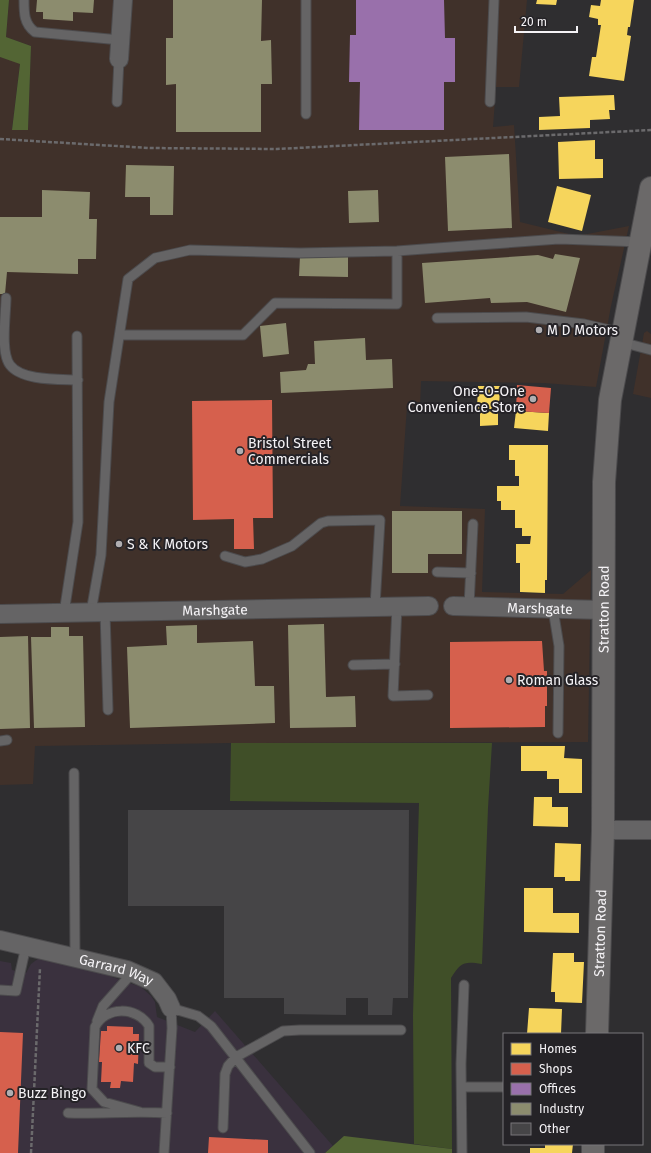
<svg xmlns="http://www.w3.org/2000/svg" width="651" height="1153" viewBox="0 0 651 1153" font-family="'Fira Sans',sans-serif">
<rect width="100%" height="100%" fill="#2f2e30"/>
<path fill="#3a313e" d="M39,958L101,973L141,987L151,996L155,1002L157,1017L195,1032L215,1011L333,1146L325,1153H0V961L11,963L12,970L26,973L31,964Z"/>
<path fill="#40312a" d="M9,0H527L519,87H496L493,127L514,125L520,222L577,236L629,226L611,306L596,387L544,383L421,381L420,407L407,406L400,506L485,509L482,592L563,594L591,570L588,742L231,743L35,746L33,784L0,785V57L20,63L12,129L28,130L31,46L6,37Z
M647,331L651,334V398L633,394L644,333Z"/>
<path fill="#404f28" d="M231,743H492L488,808L482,964C464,961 461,962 451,978L452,1149L414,1144L413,1015L419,803L230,801Z"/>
<path fill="#536534" d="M0,0H9L6,37L31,46L28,130H12L20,64L0,57Z
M344,1136L452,1149V1153H325Z"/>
<path fill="#f6d55c" d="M537,0H557L556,5L536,4Z
M601,0H634L630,27H628L627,35L631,36L624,81L589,76L592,57H596L601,25H598V19L589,17L591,5L600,6Z
M614,95L615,110H609L610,119L590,120V128L539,130V117L560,116L559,97Z
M595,140V159H603V178L559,179L558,142Z
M557,186L591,195L582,231L548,222Z
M478,386H500L499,409H477Z
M498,411V425L480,426V412Z
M516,411L549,413L548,431L514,428Z
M509,445H548L547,580H545V593L520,592V563H516V544H530L531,536H522V528H515V510H501V501H497V486H519V476H515V460H509Z
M521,746H565L564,758L582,759V793H559V779H547V771H521Z
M534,797H552V807H568V827L533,826Z
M555,843L581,844L580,881H565V877H554Z
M524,888H553V913H579V933L524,932Z
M553,953H574V962H584L582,1003L555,1002V992H551Z
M529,1008L562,1009L561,1034H527Z
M545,1144H573L572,1153H530V1148H545Z"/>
<path fill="#d6604d" d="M517,385L551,388L549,413L516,411Z
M272,400L273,518H253L254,549H234V519L193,520L192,401Z
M542,641L544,671H547V706H545V727L450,728V642Z
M107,1026L133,1027V1034H139L138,1064L134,1063L133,1082L121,1081L120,1088H110L111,1082H101L102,1062H99L101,1031H107Z
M0,1032L23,1033L18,1153H0Z
M209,1137L268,1140V1153H208Z"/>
<path fill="#9970ab" d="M356,0H444L445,38H455V82H444V130H359L360,82H349L350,35H356Z"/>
<path fill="#8c8c6e" d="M37,0H94L93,13L73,12V21L43,19V12H36Z
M173,0H262L261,41L271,40L272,84H261V132H176V84L166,85V38H173Z
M509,154L512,228L448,231L445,157Z
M126,165L174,166L173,215H150V197H125Z
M42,190L90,192L89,219H97L96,259H78V274L7,272L5,294H0V217H42Z
M378,190L379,222L349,223L348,191Z
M555,254L580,258L566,312L527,302L491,303L490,298L425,303L422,263L538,255L553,259Z
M300,256L348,257V277L299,276Z
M286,323L289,354L263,357L260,326Z
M365,338L366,360L392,359L393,388L281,393L280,372L306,370L308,364H315L314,341Z
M392,511H462V554H428V573H392Z
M324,624L326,697L355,696L356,727L290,728L288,625Z
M197,625V643L253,641L255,686H274L275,723L130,728L127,647L167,645L166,626Z
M51,627H69V636H83L85,727L34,728L31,637H51Z
M28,636L30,728L0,729V637Z"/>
<path fill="#464547" d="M128,810H409L408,998H393L392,1015H368V998H346V1015L284,1014V998H224V906H128Z"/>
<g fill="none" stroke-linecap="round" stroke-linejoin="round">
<g stroke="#4c4b4d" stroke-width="11">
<path id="lane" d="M24,0C24,13 24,24 35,32L120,40
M117,102L119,59
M490,102L494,0
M306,114V0
M6,298C6,314 0,352 10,365C22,381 59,379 78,380
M437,318L526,317L584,324L623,333
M120,335H243L275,303L397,304V251
M621,342L651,350
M225,556L245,562L262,559L292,546L321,523L328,521L380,520L375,606
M437,572L471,573
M397,606L393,696L428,695
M469,606L473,524
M553,609L559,646L558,733
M91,612L101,555L109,402L128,279L155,258L190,250L300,253L397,251L559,239L641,242
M105,612L108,710
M64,613L78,522L77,336
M353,665L395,664
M0,741L7,740
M74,773L75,957
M0,990L16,991L26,946
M97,1021L103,1006L133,972
M462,1087H504
M140,1112L104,1102L92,1089L95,1027C105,1006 137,1006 149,1026V1063L155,1067H170
M68,1113C101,1114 134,1111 167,1113
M223,1128L225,1074L228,1066L236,1057L283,1031L300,1030H401
M164,1153L172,1028L171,1008L198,1016L211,1026L310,1153
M462,1153L461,1064L464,985"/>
</g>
<g stroke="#4c4b4d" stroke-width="20">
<g id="street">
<path d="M119,59L123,0"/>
<path id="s1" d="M453,606L603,610"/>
<path id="s2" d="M0,614L429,606"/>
<path d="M603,830H651"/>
<path id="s3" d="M0,940L127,970L154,982L167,999L171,1008"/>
</g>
</g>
<g stroke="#4c4b4d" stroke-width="24">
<g id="secondary">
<path id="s4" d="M597,1034L603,830L604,482L610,400L651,188"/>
<path d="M593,1153V1144"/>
</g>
</g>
<path stroke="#6b6a6c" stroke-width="2.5" stroke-dasharray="4 2" stroke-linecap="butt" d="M0,139L149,148L277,149L651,130
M31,1153L40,968"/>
<use href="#lane" stroke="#656465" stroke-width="9"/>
<use href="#street" stroke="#656465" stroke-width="18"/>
<use href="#secondary" stroke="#6b6969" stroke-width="22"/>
</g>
<g fill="#b0aeb1" stroke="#252327" stroke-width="1.5">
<circle cx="539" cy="330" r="4"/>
<circle cx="533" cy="399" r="4"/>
<circle cx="240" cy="451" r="4"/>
<circle cx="119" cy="544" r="4"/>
<circle cx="509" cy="680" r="4"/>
<circle cx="119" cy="1048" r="4"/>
<circle cx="10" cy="1093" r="4"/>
</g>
<g text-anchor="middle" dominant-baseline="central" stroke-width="4" stroke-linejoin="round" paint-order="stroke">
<g font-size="14" fill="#f5f3f6" stroke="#252327" text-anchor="start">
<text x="547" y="330">M D Motors</text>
<text x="525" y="391" text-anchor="end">One-O-One<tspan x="525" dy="16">Convenience Store</tspan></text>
<text x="248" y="443">Bristol Street<tspan x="248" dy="16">Commercials</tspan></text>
<text x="127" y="544">S &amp; K Motors</text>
<text x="517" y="680">Roman Glass</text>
<text x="127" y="1048">KFC</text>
<text x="18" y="1093">Buzz Bingo</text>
</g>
<g font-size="14" fill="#f5f3f6" stroke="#252327">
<text stroke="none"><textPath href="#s1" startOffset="87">Marshgate</textPath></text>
<text stroke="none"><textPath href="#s2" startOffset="215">Marshgate</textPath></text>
<text stroke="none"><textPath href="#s4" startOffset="425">Stratton Road</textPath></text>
<text stroke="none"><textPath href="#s4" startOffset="101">Stratton Road</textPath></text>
<text stroke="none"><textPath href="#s3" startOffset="120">Garrard Way</textPath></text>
</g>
</g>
<rect x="503" y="1033" width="140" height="112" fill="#252327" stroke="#78767a"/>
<rect x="511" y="1043" width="20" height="12" fill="#f6d55c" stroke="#78767a"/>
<text x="539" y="1053" font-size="12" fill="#f5f3f6">Homes</text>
<rect x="511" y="1063" width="20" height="12" fill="#d6604d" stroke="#78767a"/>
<text x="539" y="1073" font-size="12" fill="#f5f3f6">Shops</text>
<rect x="511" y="1083" width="20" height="12" fill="#9970ab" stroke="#78767a"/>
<text x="539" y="1093" font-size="12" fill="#f5f3f6">Offices</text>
<rect x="511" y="1103" width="20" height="12" fill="#8c8c6e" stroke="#78767a"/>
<text x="539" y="1113" font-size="12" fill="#f5f3f6">Industry</text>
<rect x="511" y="1123" width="20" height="12" fill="#464547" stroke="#78767a"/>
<text x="539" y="1133" font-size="12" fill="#f5f3f6">Other</text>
<path d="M515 26v6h62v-6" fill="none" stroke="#f5f3f6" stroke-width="2"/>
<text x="521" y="26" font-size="12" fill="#f5f3f6" stroke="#252327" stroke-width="3" paint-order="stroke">20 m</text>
</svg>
